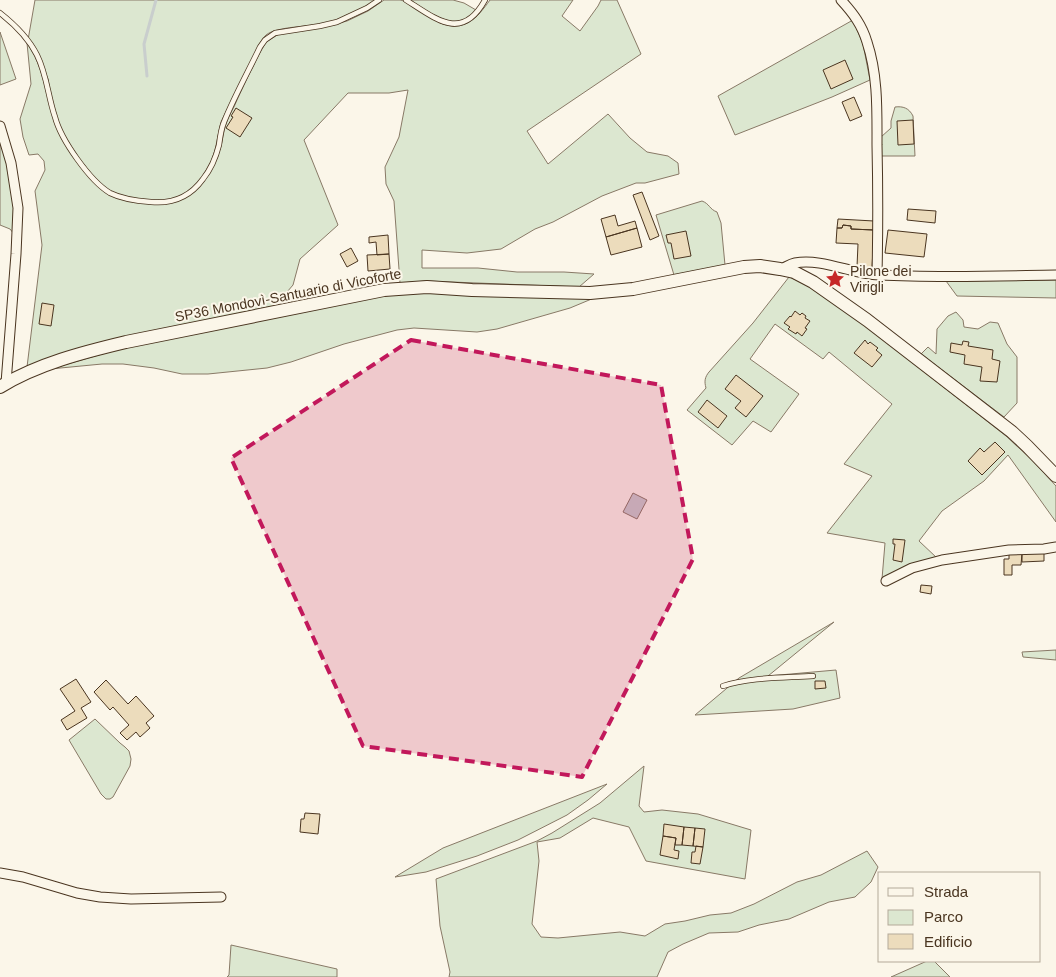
<svg xmlns="http://www.w3.org/2000/svg" width="1056" height="977" viewBox="0 0 1056 977" font-family="Arial,sans-serif">
<rect width="100%" height="100%" fill="#fbf6e9"/>
<path fill="#dce7d0" stroke="#887966" d="M35,0H375C360,11 344,18 326,23C310,27 277,26 266,35C263,38 261,41 259,45L221,122L215,150L211,162L200,181L187,193L171,200L159,201L134,199L111,192L102,185L90,172L78,157L62,132L52,104L48,79L28,40Z
M384,0H400L404,1L440,23C464,33 477,18 490,0H573L562,16L580,31L598,6L601,0H617L641,54L527,131L548,164L608,114L630,138L647,152L668,156L678,163L679,174L645,183H636L602,196L553,222L535,229L501,249L467,253L422,250V268H478L517,272H564L594,274L579,287L426,281L400,283L394,201L386,184L385,167L399,137L408,90L389,93H348L304,140L338,225L300,259L293,285L275,306L221,317L27,367L42,245L35,191L45,170L44,161L38,154L29,155L23,137L20,119L31,84L27,43C50,76 45,115 68,148C73,154 104,190 109,193C118,197 132,199 142,201C184,212 207,186 220,149C223,141 223,132 226,124C229,115 234,108 237,100C246,81 255,60 266,42L279,34L319,28L347,21L368,11Z
M410,0H453L464,3L476,10C456,35 431,13 410,0Z
M853,20L863,44L870,80L832,97L735,135L718,96Z
M0,32L16,79L0,85Z
M895,107C903,106 909,108 913,116L915,156H881V137L891,128V121Z
M0,138L10,174L14,209V234L10,229L0,225Z
M702,201C710,204 709,209 717,212L721,223L725,265L674,275L656,215Z
M789,277L802,282L863,324L1006,436L1033,461L1056,486V522L1008,455L984,481L942,511L919,541L937,558C918,563 899,568 882,579L885,543L827,533L872,476L844,464L892,404L829,352L823,359L775,324L750,359L799,394L771,432L753,421L732,445L687,410L706,388C704,381 705,377 709,372L753,323Z
M1056,280V298L957,296L946,281Z
M415,292L517,297L594,298L570,308L497,329L477,332L414,328L397,330L344,344L291,362L267,368L208,374H182L154,368L123,364H102L50,369L130,346L361,299Z
M956,312L963,320L964,327L978,329L990,322L998,323L1007,344L1017,357V403L1004,417L921,354L928,347L936,354L937,329L948,316Z
M834,622L768,676L836,670L840,698L793,709L695,715L739,678Z
M1056,650V660L1023,657L1022,652Z
M95,719L120,743L125,747L129,751L131,759L130,766L113,797L110,799H106L101,794L69,740Z
M644,766L639,806L644,812L662,810L698,814L751,830L745,879L646,861L629,827L593,818L560,838L537,842L539,861L532,924L541,937L558,938L620,932L645,936L665,924L685,921L710,915L731,913L754,904L797,882L821,875L867,851L878,867L871,882L855,897L829,902L789,919L759,925L738,932L709,933L683,944L668,952L657,977H449L450,972L440,926L436,879L537,841L552,833L600,803Z
M607,784L588,800L567,815L518,840L477,856L426,872L395,877L443,848Z
M231,945L337,969V977H227L229,975Z
M927,961H934L950,977H891Z"/>
<path fill="#c9cecd" stroke="#887966" d="M633,493L647,500L637,519L623,512Z"/>
<g fill="none" stroke-linecap="round" stroke-linejoin="round">
<path stroke="#c9cecd" stroke-width="3" d="M147,76L144,44L156,0"/>
</g>
<path fill="#ecdcbc" stroke="#4a3520" d="M845,60L853,79L831,89L823,70Z
M854,97L862,116L850,121L842,102Z
M236,108L252,118L240,137L226,128L233,117L231,116Z
M913,120L914,144L898,145L897,121Z
M642,192L659,236L650,240L633,195Z
M908,209L936,211L935,223L907,220Z
M615,215L618,226L635,221L637,228L606,237L601,219Z
M838,219L874,221V230L851,229V226L843,225L842,228H837Z
M843,225L851,226V229L874,230L872,268L857,267L858,244L836,243L837,228H842Z
M637,228L642,247L611,255L606,237Z
M888,230L927,234L924,257L885,253Z
M686,231L691,256L674,259L671,243H668L666,235Z
M388,235L389,254L377,255L376,242L369,243V237Z
M351,248L358,261L347,267L340,254Z
M389,254L390,269L368,271L367,255Z
M42,303L54,305L51,326L39,324Z
M795,311L800,315L802,313L806,316L805,318L810,321L805,328L807,329L802,336L797,332L796,334L788,329L790,327L784,323L790,316L791,317Z
M865,340L868,344L870,342L878,348L876,350L882,355L872,367L854,353Z
M963,341L969,342L968,346L993,350L992,359L1000,361L997,382L980,381L982,367L964,364L965,355L950,352L951,343L962,345Z
M736,375L763,396L746,417L735,408L741,401L725,389Z
M707,400L727,416L718,428L698,412Z
M995,442L1005,452L982,475L968,461L980,448L984,452Z
M893,539L905,540L902,562L893,560L895,544H893Z
M1044,552V561L1022,562V553Z
M1009,553H1022L1021,565H1012V575H1004V559H1009Z
M921,585L932,586L931,594L920,592Z
M76,679L91,702L81,708L87,718L67,730L61,720L75,711L60,689Z
M106,680L128,704L136,696L154,716L146,723L150,728L140,737L136,732L127,740L120,733L129,725L113,707L110,710L94,692Z
M815,681H825L826,688L815,689Z
M305,813L320,814L318,834L300,832L301,819H304Z
M664,824L684,827L682,845H675L676,838L663,836Z
M684,827L695,828L693,846L682,845Z
M695,828L705,829L703,847L693,846Z
M663,836L676,838L674,850L679,851L678,859L660,855Z
M696,846L703,847L700,864L691,863L692,852H695Z"/>
<g fill="none" stroke-linecap="round" stroke-linejoin="round">
<g stroke="#4a3520" stroke-width="6">
<path id="service" d="M406,0C436,19 462,42 485,0
M0,13C14,24 29,39 37,55C47,75 48,97 55,117C61,140 90,181 110,193C122,199 137,201 151,202C172,204 190,197 203,179C211,169 216,157 219,145C220,137 221,129 224,122C234,97 248,72 260,47L265,40L275,33L320,26L337,22L367,8L379,0
M723,686C750,677 785,678 813,676"/>
</g>
<g stroke="#4a3520" stroke-width="11">
<path id="minor" d="M841,0C853,13 862,25 867,42C878,75 877,110 877,145C878,188 878,231 877,275
M0,126L11,163L18,208L16,254L6,383
M781,269C786,267 790,264 795,263C822,258 852,274 879,275C938,278 997,276 1056,275
M886,581L912,568L942,560L1009,550L1044,549L1056,547
M0,873L23,877L77,893L100,897L131,899L221,897"/>
</g>
<g stroke="#4a3520" stroke-width="14">
<path id="secondary" d="M0,387C37,364 84,352 126,342L384,290L427,287L472,290L590,293L633,289L744,267L760,266L780,269L794,272L813,282L867,320L1012,432L1027,446L1056,476"/>
</g>
<use href="#service" stroke="#fbf6e9" stroke-width="4.5"/>
<use href="#minor" stroke="#fbf6e9" stroke-width="9"/>
<use href="#secondary" stroke="#fbf6e9" stroke-width="12"/>
</g>
<path fill="#c2185b" fill-opacity="0.2" stroke="#c2185b" stroke-width="4" stroke-dasharray="10 6" stroke-linejoin="round" d="M411,340L661,385L693,559L582,777L363,746L231,458Z"/>
<defs>
<g id="sight-bare" transform="scale(1.5)"><path d="M0-6L1.8-2.2L6-1.7L2.9 1.2L3.7 5.4L0 3.3L-3.7 5.4L-2.9 1.2L-6-1.7L-1.8-2.2Z" fill="#c62828" stroke="#fbf6e9" stroke-width="2.5" paint-order="stroke"/></g>
</defs>
<g fill-rule="evenodd">
<use href="#sight-bare" x="835" y="279"/>
</g>
<g text-anchor="middle" dominant-baseline="central" stroke-width="4" stroke-linejoin="round" paint-order="stroke">
<g font-size="14" fill="#4a3520" stroke="#fbf6e9" text-anchor="start">
<text x="850" y="271">Pilone dei<tspan x="850" dy="16">Virigli</tspan></text>
</g>
<g font-size="14" fill="#4a3520" stroke="#fbf6e9">
<text transform="translate(288 295) rotate(-11)">SP36 Mondovì-Santuario di Vicoforte</text>
</g>
</g>
<rect x="878" y="872" width="162" height="90" fill="#fbf6e9" stroke="#b4a999"/>
<rect x="888" y="888" width="25" height="8" fill="#fbf6e9" stroke="#b4a999"/>
<text x="924" y="897" font-size="15" fill="#4a3520">Strada</text>
<rect x="888" y="910" width="25" height="15" fill="#dce7d0" stroke="#b4a999"/>
<text x="924" y="922" font-size="15" fill="#4a3520">Parco</text>
<rect x="888" y="934" width="25" height="15" fill="#ecdcbc" stroke="#b4a999"/>
<text x="924" y="947" font-size="15" fill="#4a3520">Edificio</text>
</svg>
